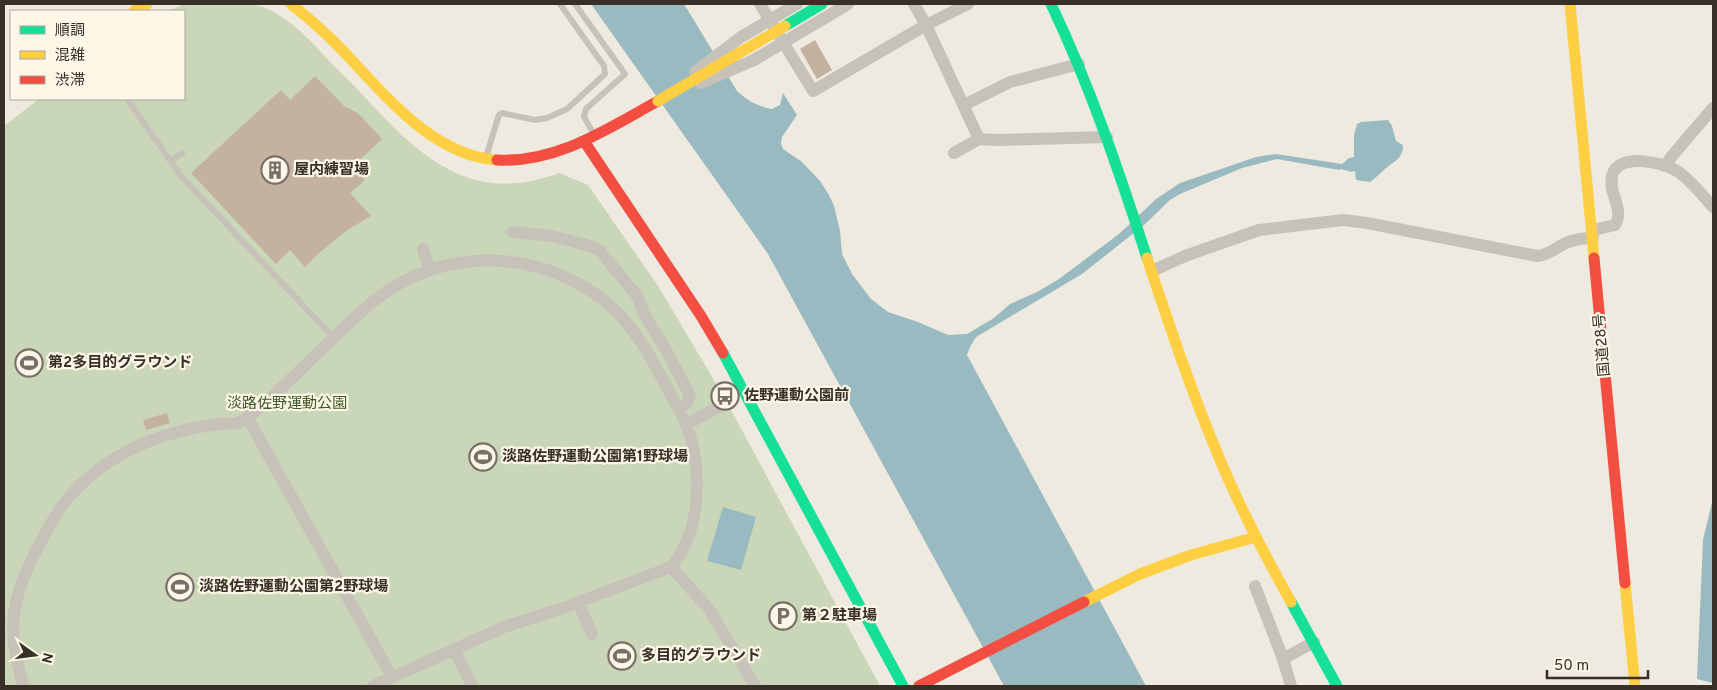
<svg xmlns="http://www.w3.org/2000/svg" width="1717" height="690" viewBox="0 0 1717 690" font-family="Overpass,'Noto Sans JP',sans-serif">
<rect width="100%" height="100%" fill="#eeeae0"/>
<path fill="#cad6b8" d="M185,4C208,4 249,0 268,9C293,21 313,43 331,63C341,73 351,82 361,93C417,154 469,207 559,173L588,185L658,286L724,397L880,686H4V126L39,99H184V11H169Z"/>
<path fill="#99bac1" d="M591,4H684L737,91C748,101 757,106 772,109L780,105L783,93L797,115L782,137L781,143L783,149L802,162L820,181L829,195L834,206L840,231L842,254L852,274L871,299L888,312L918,322L948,335L967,334L994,318L1010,304L1037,292L1059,279L1119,234L1156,199L1180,183L1256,157L1276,154L1342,164L1349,158L1354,157V135L1357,124L1361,122L1388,120L1392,126L1396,141L1403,145C1403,156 1398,159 1390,165C1383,170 1377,177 1370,182L1356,180L1355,171L1351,172L1341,169L1339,170L1277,159L1242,168L1180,194L1170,200L1144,225L1082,274L976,337L970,347L967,355L1146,686H1004L768,254Z
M1713,498V683L1697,679L1703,540Z
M723,507L756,517L741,570L707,561Z"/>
<path fill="#c4b1a0" d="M815,40L832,70L817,79L800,49Z
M315,76L344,106L358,113L382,139L353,166L365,180L350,193L371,216L346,231L319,253L305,267L290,250L276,264L191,173L281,90L290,100Z
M167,413L170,423L146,430L143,420Z"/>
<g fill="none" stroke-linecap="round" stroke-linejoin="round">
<path stroke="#c7c2b9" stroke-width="6" d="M575,4L625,74L586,109L584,117L594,134
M127,99L181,176L333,337
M486,157L499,115L502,113L535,120L547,118L567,109L605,74L604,66L560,4
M171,161L182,153"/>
<path stroke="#c7c2b9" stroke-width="12" d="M760,4L813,91L926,25L968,4
M914,4L926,25L979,139L954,153
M964,105L1010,82L1079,64
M979,139L996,140L1107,137
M1665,166L1672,156L1713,108
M1593,230L1615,225C1625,209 1608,194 1612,176C1618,152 1662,162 1677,171C1691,180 1702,195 1713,207
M513,232L552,236L594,247L600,251L638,297L644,314L667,352L690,396L687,403L679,409
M423,249L430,270
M1152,271L1185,256L1259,230L1343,220L1367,223L1537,256C1549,255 1555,248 1566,243C1574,239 1584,239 1593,237
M247,417L392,677
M687,424L731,400
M671,567L709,609L755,686
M1255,586L1283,659
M578,602L592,634
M454,649L472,686
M23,686C17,662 11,639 14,614C18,587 28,564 42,540C48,529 54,517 62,506C82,478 115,455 147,442C167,434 196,427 218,424C224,423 234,425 240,422C249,418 259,407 267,401C304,369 336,332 374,301C445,243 551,248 617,312C645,341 661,377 680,412C704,455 704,529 671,567L563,608L504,627L373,686
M1291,686L1283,659L1314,642"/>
<path stroke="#16e098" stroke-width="11" d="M1051,4C1090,86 1119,171 1147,258
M785,26L822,4
M723,353L903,686
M1291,602L1337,686"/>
<path stroke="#ffcf43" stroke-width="11" d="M291,4C310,19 328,35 345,53C385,95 433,156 497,160
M1570,4L1594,258
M134,11L147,4
M1147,258C1169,324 1191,391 1218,455C1239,506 1264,554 1291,602
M1625,583L1635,686
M1084,602L1140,574L1191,555L1256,537"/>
<path stroke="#f24e42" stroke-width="11" d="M584,141L701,316L723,353
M497,160C557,163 607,129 658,101
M1594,258L1625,583
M919,686L1084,602"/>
<path stroke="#c7c2b9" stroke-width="12" d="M695,72L741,37L797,4
M701,83L754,60L848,4"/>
<path stroke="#ffcf43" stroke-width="11" d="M658,101L785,26"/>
</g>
<defs>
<g id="building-ring" transform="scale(1.4375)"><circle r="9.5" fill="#fbf6e6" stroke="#787068" stroke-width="1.5"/><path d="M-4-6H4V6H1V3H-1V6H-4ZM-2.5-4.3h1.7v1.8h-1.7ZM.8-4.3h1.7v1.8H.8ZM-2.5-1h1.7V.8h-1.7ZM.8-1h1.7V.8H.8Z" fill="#787068"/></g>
<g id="stadium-ring" transform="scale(1.4375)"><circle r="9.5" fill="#fbf6e6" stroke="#787068" stroke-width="1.5"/><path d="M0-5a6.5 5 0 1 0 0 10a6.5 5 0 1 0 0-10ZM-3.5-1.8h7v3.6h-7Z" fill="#787068"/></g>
<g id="bus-ring" transform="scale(1.4375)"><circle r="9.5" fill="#fbf6e6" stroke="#787068" stroke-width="1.5"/><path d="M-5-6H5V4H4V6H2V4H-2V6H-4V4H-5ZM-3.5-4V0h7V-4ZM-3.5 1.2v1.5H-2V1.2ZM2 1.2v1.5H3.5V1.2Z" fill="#787068"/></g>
<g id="parking-ring" transform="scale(1.4375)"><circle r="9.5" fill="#fbf6e6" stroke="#787068" stroke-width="1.5"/><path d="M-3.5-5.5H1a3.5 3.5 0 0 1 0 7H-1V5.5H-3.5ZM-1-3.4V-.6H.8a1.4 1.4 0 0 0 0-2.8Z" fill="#787068"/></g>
</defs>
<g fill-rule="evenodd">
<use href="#building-ring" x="275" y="170"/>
<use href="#stadium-ring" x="29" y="363"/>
<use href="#bus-ring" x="725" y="396"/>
<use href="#stadium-ring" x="483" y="457"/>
<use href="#stadium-ring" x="180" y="587"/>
<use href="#parking-ring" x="783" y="616"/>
<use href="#stadium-ring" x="622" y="656"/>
</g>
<g text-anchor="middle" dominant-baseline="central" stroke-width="4.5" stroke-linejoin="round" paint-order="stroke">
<g font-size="15" font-weight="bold" fill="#382f27" stroke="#fbf6e6" text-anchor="start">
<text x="294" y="170">屋内練習場</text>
<text x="48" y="363">第2多目的グラウンド</text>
<text x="744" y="396">佐野運動公園前</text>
<text x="502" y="457">淡路佐野運動公園第1野球場</text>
<text x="199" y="587">淡路佐野運動公園第2野球場</text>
<text x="802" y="616">第２駐車場</text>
<text x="641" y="656">多目的グラウンド</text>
</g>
<g font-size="15" fill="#382f27" stroke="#fbf6e6">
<text transform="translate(1603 345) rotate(-95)">国道28号</text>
</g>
<g font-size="15" fill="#3e5928" stroke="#fbf6e6">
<text x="287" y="404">淡路佐野運動公園</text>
</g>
</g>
<rect width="1717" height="690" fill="none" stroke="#382f27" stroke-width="10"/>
<rect x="10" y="10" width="175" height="90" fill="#fbf6e6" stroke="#ada69a"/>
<rect x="20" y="26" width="25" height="8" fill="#16e098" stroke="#ada69a"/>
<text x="55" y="35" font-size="15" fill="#382f27">順調</text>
<rect x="20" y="51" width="25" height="8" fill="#ffcf43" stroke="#ada69a"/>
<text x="55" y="60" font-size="15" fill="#382f27">混雑</text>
<rect x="20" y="76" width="25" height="8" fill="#f24e42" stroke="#ada69a"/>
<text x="55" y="85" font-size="15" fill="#382f27">渋滞</text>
<g transform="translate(35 655) rotate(104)" stroke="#fbf6e6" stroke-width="4" paint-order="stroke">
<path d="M0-4L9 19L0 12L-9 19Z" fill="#382f27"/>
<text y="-8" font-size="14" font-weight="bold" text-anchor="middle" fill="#382f27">N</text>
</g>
<path d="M1547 670v8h101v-8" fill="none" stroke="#382f27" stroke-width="2.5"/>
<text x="1554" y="670" font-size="15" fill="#382f27" stroke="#fbf6e6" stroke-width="4" paint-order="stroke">50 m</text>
</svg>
